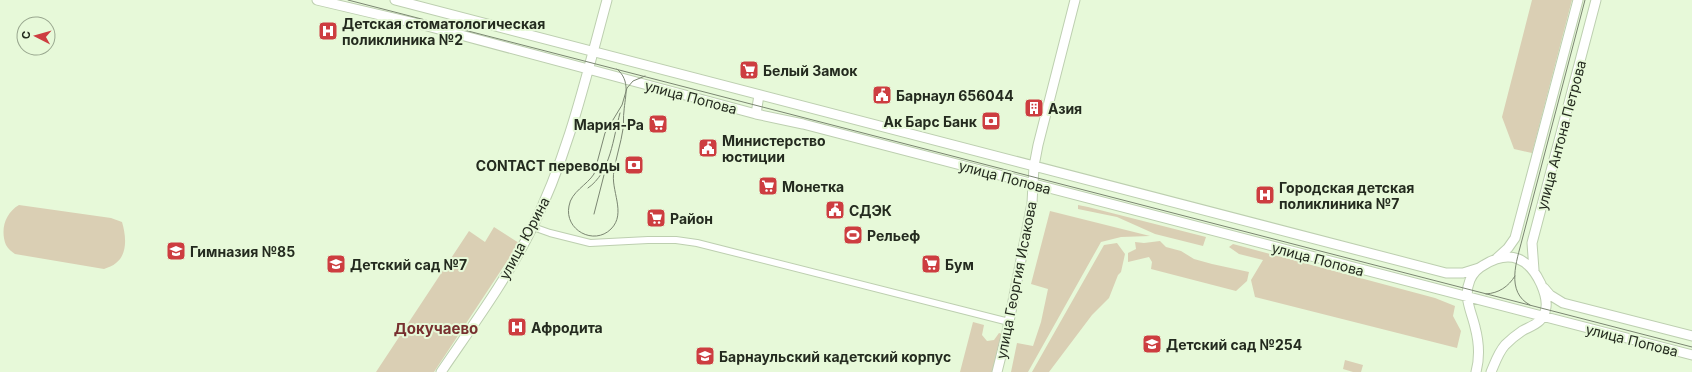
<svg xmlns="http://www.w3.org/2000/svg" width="1692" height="372" viewBox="0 0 1692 372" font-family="Inter,sans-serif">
<rect width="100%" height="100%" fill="#e7f9d9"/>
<path fill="#dacfb4" d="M1532,0H1572L1532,153L1514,149L1502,117Z
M19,205L111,218L122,222C126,235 128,254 116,263C113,266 108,267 104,269L15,254C12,252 8,249 6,245C0,230 5,213 19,205Z
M1078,205L1088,207L1206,237L1203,246L1155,234L1117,217L1078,209Z
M1050,211L1150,236L1121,237L1101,242L1028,372H1011L1017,343L1033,346L1041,322L1048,289L1031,284Z
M494,227L519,243L434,372H376L469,231L485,242Z
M1160,241L1166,247L1181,251L1194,259L1212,264L1249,272L1247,281L1236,291L1151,269L1152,262L1149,257L1128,262V253L1136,249L1135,242L1144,243Z
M1117,243L1125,254L1121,272L1118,275L1109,298L1092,315L1049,372H1032L1104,245Z
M1233,244L1435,298L1455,306L1453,316L1461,331L1457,348L1255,297L1251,280L1263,260L1239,254L1229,247Z
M973,322L984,325L982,335L987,341L994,340L999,333L1002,334L992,372H960Z
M1345,360L1363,365L1361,372H1353L1343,369Z"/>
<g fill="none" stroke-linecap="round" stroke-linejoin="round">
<g stroke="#bdcfb0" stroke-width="8">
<path id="street" d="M533,227L550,233L590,243L648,240H676L697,243L1009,322"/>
</g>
<g stroke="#bdcfb0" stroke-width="11">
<path id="secondary" d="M317,0L427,26L756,114L803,124L1692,355
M395,0L1446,273H1463L1479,268
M756,114L759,95
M1497,258L1508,248L1515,238L1578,0
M1534,270L1532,243L1596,0
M1544,288L1550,295L1563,303L1692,336
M441,372C473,325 507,279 532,228C568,156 586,77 607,0
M997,372L1007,332L1032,203L1034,166L1038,145L1075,0
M1476,372C1480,357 1479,342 1475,327C1471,310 1463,297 1470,280C1473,273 1478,268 1484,265C1510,249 1529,258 1541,284C1544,291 1547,300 1546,307C1544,323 1533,325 1522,331C1516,335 1510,340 1505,345C1498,353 1495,363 1491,372"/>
</g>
<use href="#street" stroke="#fff" stroke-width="6"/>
<use href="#secondary" stroke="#fff" stroke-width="9"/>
<path stroke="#7b8672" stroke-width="1" d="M348,0L1692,347
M617,69C631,81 625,96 624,111C623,117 624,123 623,129C621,143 616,157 614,171C610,190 627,213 611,229C594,246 564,230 569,206C571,192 587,185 594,174L605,133L622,105L627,88L633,81L645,76
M588,188C611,172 613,138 620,113
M594,214L604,175
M1486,294C1499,293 1508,287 1515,276
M1530,305C1505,292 1517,260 1522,240L1585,0"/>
</g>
<defs>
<g id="hospital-square" transform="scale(1)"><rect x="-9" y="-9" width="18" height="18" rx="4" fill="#cd3d40" stroke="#e7f9d9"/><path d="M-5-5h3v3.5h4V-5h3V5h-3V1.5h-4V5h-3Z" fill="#fff"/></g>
<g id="supermarket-square" transform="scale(1)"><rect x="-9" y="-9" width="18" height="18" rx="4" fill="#cd3d40" stroke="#e7f9d9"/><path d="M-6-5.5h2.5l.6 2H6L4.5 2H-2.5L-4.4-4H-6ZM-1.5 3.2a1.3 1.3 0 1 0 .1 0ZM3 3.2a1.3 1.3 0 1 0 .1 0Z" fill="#fff"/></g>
<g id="civic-square" transform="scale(1)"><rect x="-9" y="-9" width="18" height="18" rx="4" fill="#cd3d40" stroke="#e7f9d9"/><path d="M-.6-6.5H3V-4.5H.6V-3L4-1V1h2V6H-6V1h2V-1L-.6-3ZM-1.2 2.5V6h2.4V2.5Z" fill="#fff"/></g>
<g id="building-square" transform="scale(1)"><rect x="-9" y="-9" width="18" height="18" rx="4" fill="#cd3d40" stroke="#e7f9d9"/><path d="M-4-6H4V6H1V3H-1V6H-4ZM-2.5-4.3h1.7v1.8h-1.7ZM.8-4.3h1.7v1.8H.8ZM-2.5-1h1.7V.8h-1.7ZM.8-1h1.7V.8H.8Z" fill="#fff"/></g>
<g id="bank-square" transform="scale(1)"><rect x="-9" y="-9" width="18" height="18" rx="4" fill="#cd3d40" stroke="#e7f9d9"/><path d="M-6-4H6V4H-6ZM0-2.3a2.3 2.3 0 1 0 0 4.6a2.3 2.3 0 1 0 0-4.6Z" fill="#fff"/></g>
<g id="stadium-square" transform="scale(1)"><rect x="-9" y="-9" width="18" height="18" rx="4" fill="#cd3d40" stroke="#e7f9d9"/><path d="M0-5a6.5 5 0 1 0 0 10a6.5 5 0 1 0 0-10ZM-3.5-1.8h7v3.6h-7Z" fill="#fff"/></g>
<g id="school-square" transform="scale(1)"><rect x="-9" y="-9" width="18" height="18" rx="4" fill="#cd3d40" stroke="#e7f9d9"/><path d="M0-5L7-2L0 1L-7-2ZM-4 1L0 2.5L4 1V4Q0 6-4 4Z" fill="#fff"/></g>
</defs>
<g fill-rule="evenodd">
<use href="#hospital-square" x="328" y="31"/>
<use href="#supermarket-square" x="749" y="70"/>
<use href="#civic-square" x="882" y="95"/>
<use href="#building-square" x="1034" y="108"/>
<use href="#bank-square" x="991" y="121"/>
<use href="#supermarket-square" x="658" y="124"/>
<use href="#civic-square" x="708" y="148"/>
<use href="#bank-square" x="634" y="165"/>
<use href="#supermarket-square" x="768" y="186"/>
<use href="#hospital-square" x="1265" y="195"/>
<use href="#civic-square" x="835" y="210"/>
<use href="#supermarket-square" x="656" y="218"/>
<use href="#stadium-square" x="853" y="235"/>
<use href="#school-square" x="176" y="251"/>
<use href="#school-square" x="336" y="264"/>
<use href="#supermarket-square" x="931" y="264"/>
<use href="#hospital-square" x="517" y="327"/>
<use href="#school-square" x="1152" y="344"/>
<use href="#school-square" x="705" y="356"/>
</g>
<g text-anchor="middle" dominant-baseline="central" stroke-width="4" stroke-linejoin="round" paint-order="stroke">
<g font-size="14" font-weight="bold" fill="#242b1f" stroke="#e7f9d9" text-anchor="start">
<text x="342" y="23">Детская стоматологическая<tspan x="342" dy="16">поликлиника №2</tspan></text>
<text x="763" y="70">Белый Замок</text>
<text x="896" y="95">Барнаул 656044</text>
<text x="1048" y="108">Азия</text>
<text x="977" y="121" text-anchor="end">Ак Барс Банк</text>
<text x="644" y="124" text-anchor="end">Мария-Ра</text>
<text x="722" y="140">Министерство<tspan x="722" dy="16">юстиции</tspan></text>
<text x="620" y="165" text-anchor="end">CONTACT переводы</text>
<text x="782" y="186">Монетка</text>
<text x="1279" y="187">Городская детская<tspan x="1279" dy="16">поликлиника №7</tspan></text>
<text x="849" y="210">СДЭК</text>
<text x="670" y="218">Район</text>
<text x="867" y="235">Рельеф</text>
<text x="190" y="251">Гимназия №85</text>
<text x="350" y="264">Детский сад №7</text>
<text x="945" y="264">Бум</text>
<text x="531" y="327">Афродита</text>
<text x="1166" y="344">Детский сад №254</text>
<text x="719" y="356">Барнаульский кадетский корпус</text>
</g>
<g font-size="14" fill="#242b1f" stroke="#e7f9d9">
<text transform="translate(691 97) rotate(15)">улица Попова</text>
<text transform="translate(1561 135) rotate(-75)">улица Антона Петрова</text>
<text transform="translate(1005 177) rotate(15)">улица Попова</text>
<text transform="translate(524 238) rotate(-62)">улица Юрина</text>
<text transform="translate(1318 259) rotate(15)">улица Попова</text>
<text transform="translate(1016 280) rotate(-79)">улица Георгия Исакова</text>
<text transform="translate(1632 340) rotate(14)">улица Попова</text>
</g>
<g font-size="15" font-weight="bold" fill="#77302f" stroke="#e7f9d9">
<text x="436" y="328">Докучаево</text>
</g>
</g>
<g transform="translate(36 36) rotate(276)"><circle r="19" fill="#e7f9d9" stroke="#99a78f"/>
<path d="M0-3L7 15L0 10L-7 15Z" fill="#cd3d40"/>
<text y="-6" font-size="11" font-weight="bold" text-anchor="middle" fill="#242b1f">С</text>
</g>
</svg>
